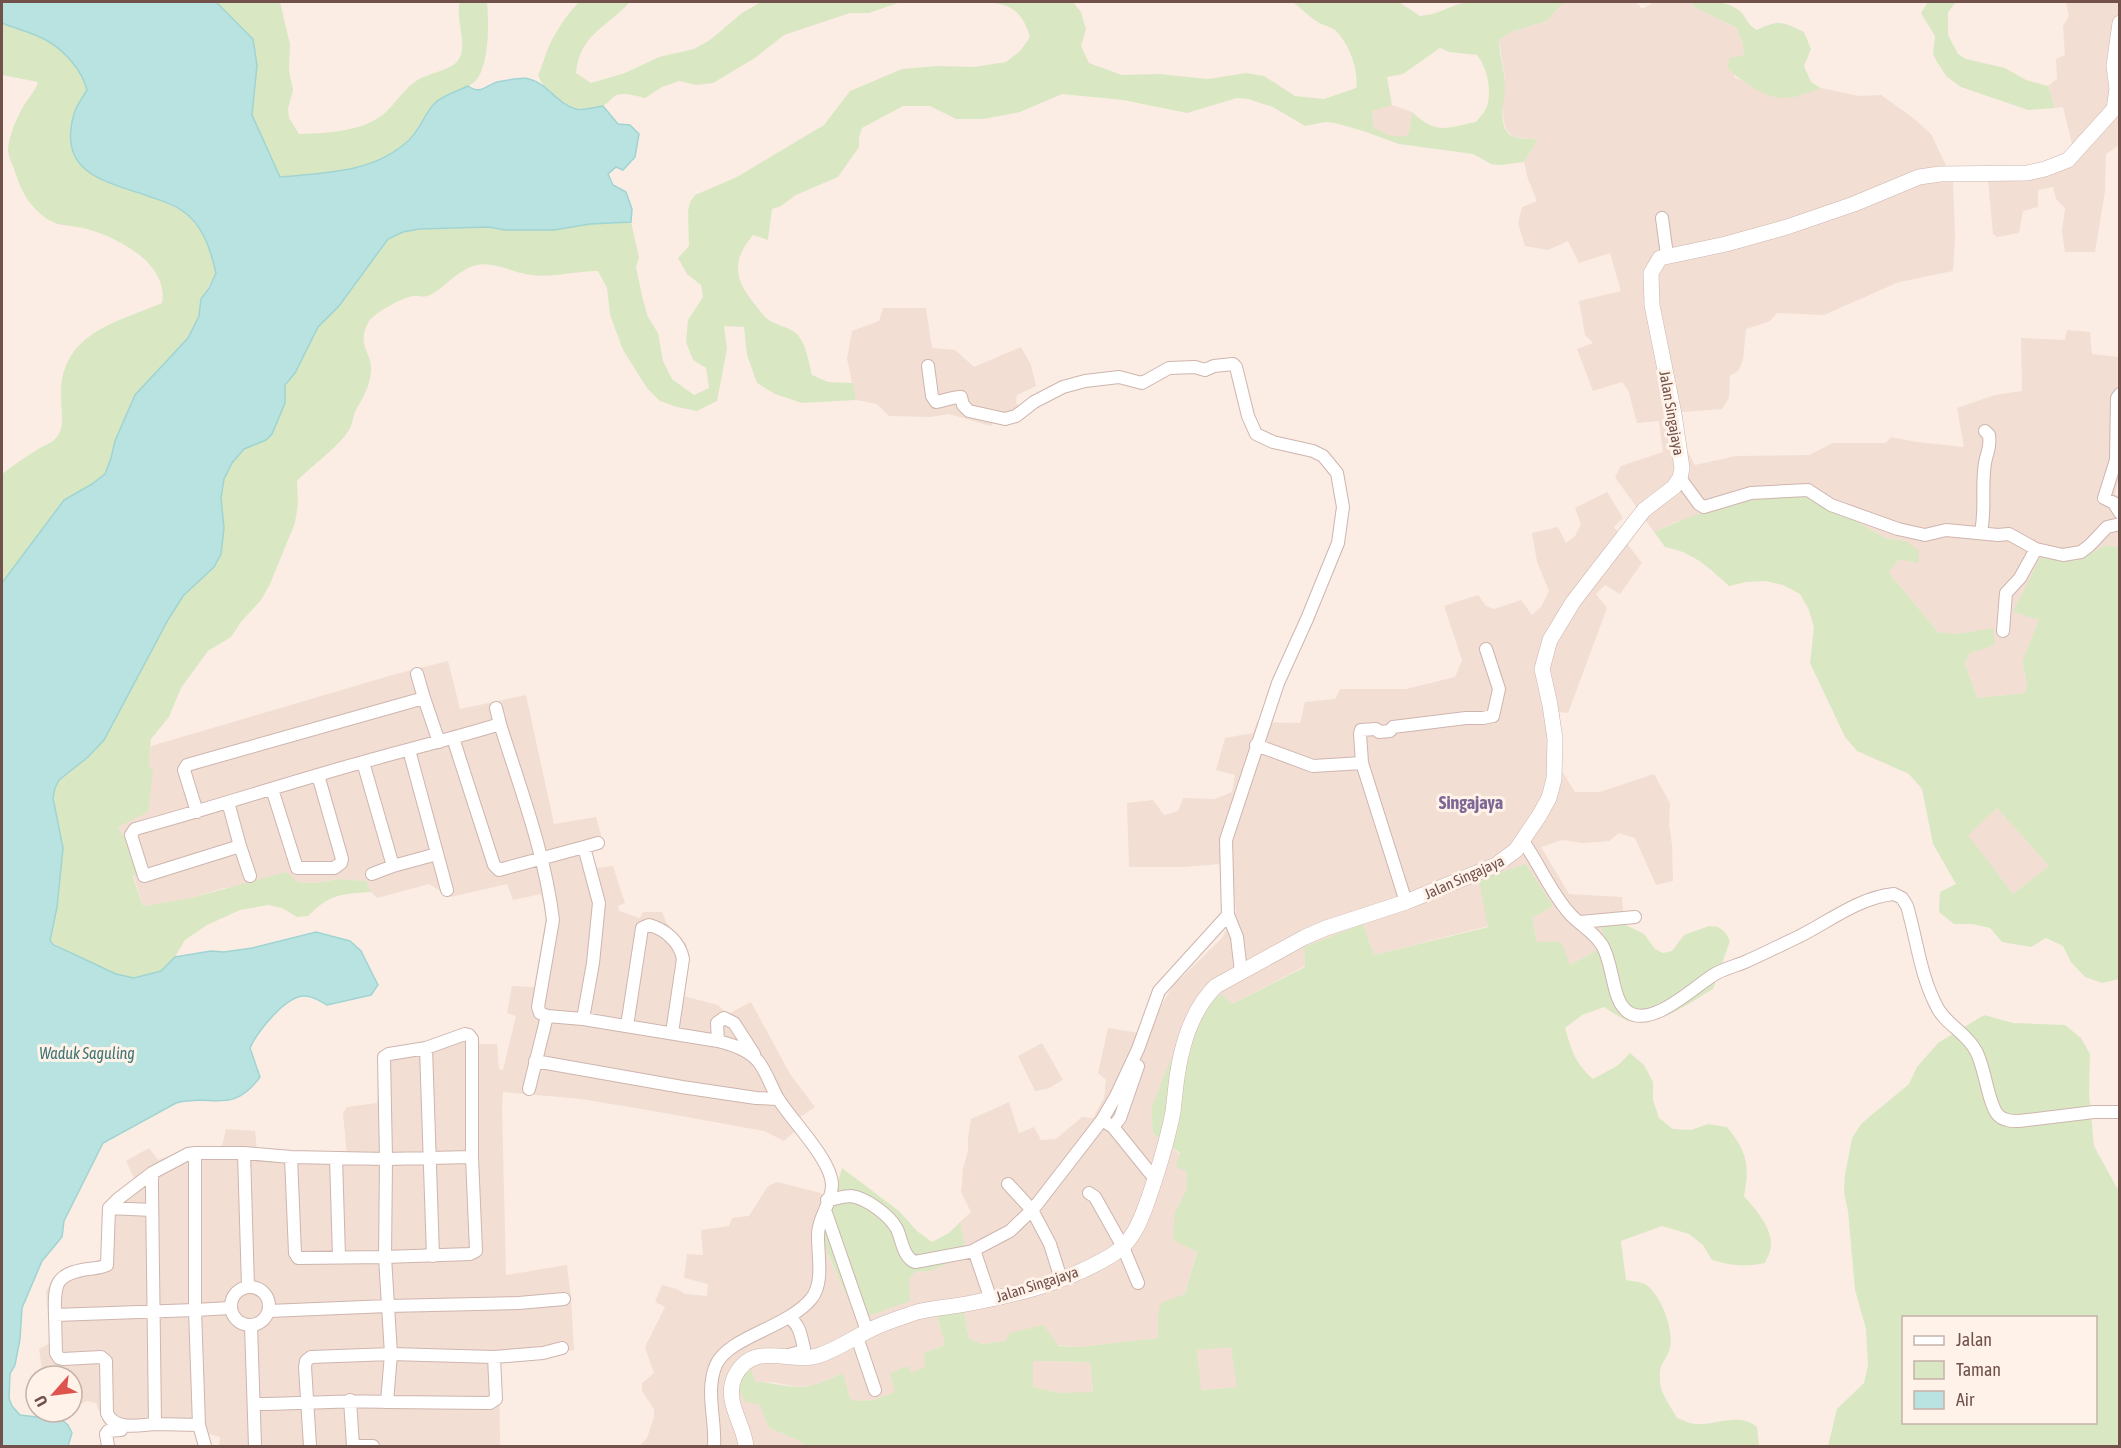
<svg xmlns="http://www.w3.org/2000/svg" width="2121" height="1448" viewBox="0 0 2121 1448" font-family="'Asap Condensed',sans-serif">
<rect width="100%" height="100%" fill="#fbede4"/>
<path fill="#f2ded2" d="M1569,2H1636L1642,9L1654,2H1693L1694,7L1737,28L1743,45L1744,55L1734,77L1779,98L1802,95L1821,88L1859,96L1881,95L1912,117L1931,134L1953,180L1955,236L1953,271L1899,282L1824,315L1777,313L1770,321L1746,329L1743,360L1738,371L1730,376L1729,398L1722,409L1682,412L1686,449L1695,465L1736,456L1809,455L1833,443H1886L1891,437L1917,442L1964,447L1957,408L1995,395L2022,391L2021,338L2065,340L2067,330L2090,332L2092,354L2119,357L2118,331H2119L2120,472L2115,494L2119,496V545L2114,547L2106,545L2075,561L2014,612L2040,620L2022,662L2027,684L2025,693L1977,698L1965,663L1970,653L1993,629L1957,634L1938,632L1889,573L1899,559L1906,541L1885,538L1833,508L1678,521L1654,532L1615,477L1621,466L1663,452L1659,421L1637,423L1628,390L1622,382L1593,391L1577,349L1593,343L1585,335L1579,301L1621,291L1610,253L1579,263L1568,241L1548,250L1525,246L1518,223L1522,207L1537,201L1528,179L1524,162L1538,140L1514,137L1507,131L1504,122L1502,103L1505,79L1499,40L1511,32L1547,21L1561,5Z
M2066,2H2119V145L2106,154L2105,191L2095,252H2065L2062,231L2065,208L2056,199L2053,187L2038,190V207L2023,211L2019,233L1997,237L1993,234L1987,169L2034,166L2065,154L2073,148L2063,107L2055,108L2048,86L2057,79L2056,59L2065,55L2063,26L2069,16Z
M1392,105L1412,112L1409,133L1406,136L1393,137L1380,133L1373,126L1372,110Z
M883,308H926L932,348L955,350L974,367L1021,347L1031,365L1036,386L1017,395L1016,402L1023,413L996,419L991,426L949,414L931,417L889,416L877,404L856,400L847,359L852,331L879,321Z
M1607,492L1623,518L1614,527L1642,563L1620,594L1605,585L1596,594L1607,608L1568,713L1559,712L1560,768L1575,792H1600L1654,774L1670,803L1669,824L1672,845L1673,881L1656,885L1635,838L1619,833L1609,841L1583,843L1562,840L1541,847L1569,894L1622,897L1624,924L1600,925L1608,944L1570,965L1537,942L1532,918L1553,906L1526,864L1488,926L1374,955L1363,924L1304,947L1305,966L1232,1004L1222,994L1197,1029L1189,1058L1151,1109L1153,1134L1180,1154L1186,1171L1187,1188L1175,1212L1197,1251L1185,1294L1158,1314L1159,1338L1079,1347L1005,1341L983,1344L969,1339L964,1311L937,1316L945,1345L924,1353L925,1367L911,1374L896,1392L874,1400L855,1401L850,1398L843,1373L813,1386L797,1387L772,1382L756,1383L759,1404L769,1428L800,1441L806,1446H640L647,1438L654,1417V1409L642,1391V1383L654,1373L645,1347L665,1307L655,1302L662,1285L677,1289L685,1294L707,1296L708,1284L684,1278L687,1254L703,1255L701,1230L729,1226L732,1218L749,1216L768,1186L777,1182L821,1193L828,1207V1255L857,1320L915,1272L930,1271L967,1256L960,1222L971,1212L961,1192L963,1169L968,1151V1138L971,1119L1009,1102L1019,1133L1034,1127L1041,1140L1056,1139L1082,1117L1093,1118L1104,1098L1106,1080L1098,1073L1108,1028L1139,1033L1148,1029L1172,987L1222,938L1236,911L1231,863L1183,867H1129L1127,803L1153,800L1164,815L1178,811L1183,798L1215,799L1232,792L1235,775L1216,770L1225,738L1253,733L1257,722L1300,723L1305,702L1335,699L1340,689H1406L1455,677L1462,660L1444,606L1478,595L1486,606L1494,609L1521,600L1532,615L1541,607L1549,591L1537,562L1532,533L1558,527L1566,543L1575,536L1581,524L1575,508Z
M448,661L460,709L526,695L554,824L596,817L603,842L590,847L597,868L613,866L625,903L618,906L619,911L640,918L643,912H662L666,922L687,945L683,996L718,1005L728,1014L751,1002L790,1074L815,1107L799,1118L802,1125L784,1141L764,1131L659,1112L581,1099L503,1092L502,1107L506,1275L567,1265L571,1298L574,1350L499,1362L500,1446H219L220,1437L192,1429L104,1424L96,1403L87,1401L72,1408V1376H43L39,1349L50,1343L46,1291L58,1274L75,1267L96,1264L102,1259V1216L108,1202L134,1178L126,1161L149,1148L158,1160L187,1149L222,1146L226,1129L255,1131L257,1150L347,1155L343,1113L347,1107L377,1103L379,1051L430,1043L457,1034L477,1044H497L499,1069L503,1070L516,1016L507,1013L512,986L534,987L546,917L541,894L513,900L507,884L451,897L429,884L377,898L371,892L366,881L338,879L316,883L297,882L224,888L191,898L143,906L118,826L149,766L151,746L396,674Z
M1997,808L2049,866L2013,894L1967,835Z
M1042,1043L1063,1080L1047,1089L1035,1091L1018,1056Z
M1231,1346L1238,1387L1200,1390L1197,1350Z
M1033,1361L1090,1362L1093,1393H1061L1033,1387Z"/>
<path fill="#d9e8c3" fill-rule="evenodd" d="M216,2H280L290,44L289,71L293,90L288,109L289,118L299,134C328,133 365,132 387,111C397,101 405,88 416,81C429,72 454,71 460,57C467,42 455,19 460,2H487C489,21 490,72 472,84C461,91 445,93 436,102C424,113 420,128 409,139C375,174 324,173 280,177L252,115L257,65L253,39Z
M579,2H630C607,27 580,34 576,73L591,83L625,73L659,57L694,49L710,40L742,13L761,2H901L869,13H850L784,35L755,58L713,83L696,85L679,81L662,87L645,98C637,96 625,92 617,95C612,97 608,104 602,106C574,115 549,101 538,75C542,67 544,59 547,51C553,35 567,14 579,2Z
M982,2H1073L1081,12L1086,29L1081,46L1089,63L1122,75L1159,74L1208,79L1246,73L1264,76L1295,96L1324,99L1356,88C1359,70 1349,44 1336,31C1330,26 1325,26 1319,23C1309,17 1301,8 1293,2H1399L1420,16C1440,14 1447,7 1466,2H1589H1569L1561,5L1547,21L1511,32L1499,40C1499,55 1505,71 1505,86C1505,100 1498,119 1507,132C1513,140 1529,138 1538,140L1524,162L1500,165L1491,164L1473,154L1399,144L1363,131L1335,123L1325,122L1305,126L1273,107L1248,99L1237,98L1187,113L1123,100L1062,94L1020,112L984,119H956L930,106H903L862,128L859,137V147L838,177L796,195L781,206L772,209L768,240L753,235C732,260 734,278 753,302C758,308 763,316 769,320C777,326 791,327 798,335C807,347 808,360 812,375L828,382L853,383L856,400L802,403L775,394L757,383L747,355L744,327L724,326L727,349L717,401L697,411L677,407L660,401L647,388L623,350L610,315L607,288L598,271C573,271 546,280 521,273C508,270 492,262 477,265C457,270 448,285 432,294C425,298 421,296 414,296C403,297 373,313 368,323C356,347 372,350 371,371C370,385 364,396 357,408C353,415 353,423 349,430C338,448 312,465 297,481L298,504L295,523L270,584L261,600L241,622L231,637L208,651L181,688L169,717L151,739L149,766L153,771L148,812L118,827L122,835L126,836L137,873L133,877L143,906L191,898L286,872L298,882L316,883L338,879L366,881L371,892C341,894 330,894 308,916L297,917L282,908L268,905L240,910L207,925L185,940L175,957L161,971L134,978L116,974L74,955L50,941L57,907L63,848L53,798L55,788L59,780L88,757L183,596L214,567L224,528L221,498L224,479L232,463L244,449L266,440L272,434L285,403V386L295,373L318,327L339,306L388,239L403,232L419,229L489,227L505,230H554L590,224L631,222L639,257L636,267L643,300L648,317L658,333L663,361L672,379L694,395L709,388L706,368L693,360L686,342L688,320L703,297L701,285L687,274L678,258L689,246L688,211L690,202L695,195L737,177L824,125L850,91L902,69L938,66L974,67L1006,62L1020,51L1030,37C1022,10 1010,3 982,2ZM1440,48L1449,52L1477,55C1487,67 1492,90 1487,106C1485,112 1480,117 1476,122C1446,128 1436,135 1412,112L1409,133L1406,136C1392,137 1383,135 1373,126L1372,111L1392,105L1387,77L1403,74Z
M1693,2C1711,1 1728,0 1742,13C1748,21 1747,24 1757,30C1779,19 1783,22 1804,32L1811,49L1804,66L1811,82L1821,88C1810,93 1792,99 1780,98C1765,97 1735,78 1727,67L1730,58L1744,55L1743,45L1737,28L1694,7Z
M1928,2H1956L1948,12V35L1958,54L1966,59L2005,68L2026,80L2048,86L2055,108L2028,110L1961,87L1947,77L1937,62L1933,54L1935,36L1921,13Z
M2,23C16,28 33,32 46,40C64,50 82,69 87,90L74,113L70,139L74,156L103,181L162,201L184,212L191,218L206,239L216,273L201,299L199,316L188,338L135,395L115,441L111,458L105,474L92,484L64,500L2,583V474C14,465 26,456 40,448C44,445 52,443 55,439C66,427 61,413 61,399C59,334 112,324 162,303C169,264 119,238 87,229C74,225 59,227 47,219C31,208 22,193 16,175C14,167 8,157 8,149C9,135 17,117 24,105C29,97 35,92 38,82L2,75Z
M1800,493L1834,508L1885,538L1906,541L1919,551L1918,563L1899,559L1889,573L1938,632L1957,634L1993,628L1995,645L1970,653L1965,663L1977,698L2025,693L2027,683L2022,662L2039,620L2013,612L2040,558L2075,561L2106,545L2114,547L2119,545V979L2102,983L2085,977L2071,962L2063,946L2046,938L2031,947L2002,942L1990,928L1972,924H1954L1939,912L1940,892L1956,884L1933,844L1922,789L1909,774L1857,751L1845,737L1810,663L1814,628L1809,610L1800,594L1783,585L1765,581L1746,582L1729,586C1707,566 1694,553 1665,547L1654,532C1702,510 1748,498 1800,493ZM1997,808L2049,866L2013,894L1968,835Z
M1526,864L1553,906L1532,918L1537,942H1561L1570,965L1608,944L1600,925L1624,924L1644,934L1655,949L1663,953L1672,951L1684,935L1709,926L1718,927L1725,932L1730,941L1713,989C1689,1003 1658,1027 1630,1021C1621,1019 1612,1012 1604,1007L1582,1015L1565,1028C1572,1051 1575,1063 1593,1079L1617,1066L1630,1053L1644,1065L1653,1082V1100L1659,1118L1673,1129L1691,1130L1708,1124L1727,1127C1747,1151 1750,1166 1744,1196C1755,1209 1772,1227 1771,1245C1771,1251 1767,1258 1765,1263C1746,1267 1731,1266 1712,1260L1703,1245L1689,1234L1662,1226L1621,1241L1626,1280C1632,1281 1640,1282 1645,1284C1661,1294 1676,1333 1669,1351C1664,1364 1659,1363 1660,1381C1660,1393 1672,1408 1677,1418C1683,1420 1690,1424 1696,1424C1717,1425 1739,1412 1757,1427L1759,1446H806L800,1441L769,1428L759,1404L745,1402L737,1386L742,1372L750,1367L756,1382C771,1382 785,1387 799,1387C815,1387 829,1379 843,1373L850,1398L855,1401L874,1400L895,1392L890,1373L908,1366L911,1373L925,1367L924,1353L945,1345L937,1316L964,1311L969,1339L983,1344L1005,1341L1010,1333L1043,1325L1059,1346L1079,1347L1158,1338V1314L1161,1303L1185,1294L1197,1252L1173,1240L1175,1212L1187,1188L1186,1171L1176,1167L1180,1153L1153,1134L1151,1109L1170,1061L1189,1058L1196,1029L1210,1002L1222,994L1232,1004L1305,967L1304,947L1363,924L1374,955L1488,927L1479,880ZM1231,1347L1237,1387L1201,1390L1197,1350ZM1033,1361L1090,1362L1093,1392L1061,1393L1033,1387Z
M1984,1015L2013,1023L2065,1025L2081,1038L2090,1054L2089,1093L2094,1146L2117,1188H2119V1446H1828L1837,1409L1864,1383L1868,1365L1866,1329L1855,1290L1848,1211L1844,1192L1845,1175L1852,1138L1862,1123L1909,1084L1917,1067L1938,1043ZM1904,1318H2096V1422H1904Z
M842,1168L899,1211L917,1231L932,1242L949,1233L960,1222L967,1256L930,1271L915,1272L909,1279L910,1301L857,1320L821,1238Z"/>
<path fill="#b9e3e1" stroke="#a0d4d2" stroke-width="1.5" d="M2,2H216L253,39L257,65L252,115L280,177C325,173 373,173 408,141C420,130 424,114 435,103C443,95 458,91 468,86C481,95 485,86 497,82C502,81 524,77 529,79C547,83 557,104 576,109C583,111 595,107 603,106L618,124L630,125L639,134L635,157L623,170L616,167L608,174L613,185L626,192L632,209L631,222L590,224L554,230H505L489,227L419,229L403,232L388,239L339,306L318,327L295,373L285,385V403L272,434L266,440L244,449L232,463L224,479L221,498L224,528L221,554L214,567L183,596L168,620L104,740L88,757L59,780L55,788L53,798L63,848L57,907L50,941L54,945L116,974L134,978L161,971L175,957L211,951L224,952L252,948L316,932L350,941L361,951L378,985L371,995L327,1005C320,1001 313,996 305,996C286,995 257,1032 250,1048L260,1077C231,1116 212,1093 176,1103L103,1143L64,1221L62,1237L42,1261L22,1308L20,1339L15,1365L10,1374L9,1398L12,1406L20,1415L62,1420L68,1425L72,1433L68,1446H2V583L64,500L92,484L105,474L111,458L115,441L135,395L188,338L199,316L201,299L209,288L216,273C211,252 205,231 189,216C177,205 162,201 148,196C104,181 57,173 74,114C76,106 82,98 87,90C82,70 64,50 46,40C32,32 16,29 2,23Z"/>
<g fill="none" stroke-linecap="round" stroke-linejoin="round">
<g stroke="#ceb5ae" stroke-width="14">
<path id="minor" d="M1662,218L1667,255
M928,366L932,396L936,402C945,401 954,396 961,397L963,405L969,411L1005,419L1016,416L1034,402L1063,387L1085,381L1119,377L1142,383L1169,368L1195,367L1205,370L1214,366L1233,364L1236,367L1248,416L1256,434L1273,442L1313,451L1323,456L1337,473L1343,507L1338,543L1307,619L1278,683L1226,840L1228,915L1237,937L1241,972
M2120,394L2117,398L2116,460L2104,498L2114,503L2120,513
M1680,478L1699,504L1704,507L1751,493L1808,490L1831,505L1898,529L1925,535L1946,530L1998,535L2009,534L2036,549L2063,555L2081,552L2090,545L2107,527L2120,524
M1981,532C1986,507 1981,488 1985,463C1987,451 1991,449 1989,435L1985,431
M2003,631L2006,593L2020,578L2036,549
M417,674L424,698
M496,708L500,724
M453,738L494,865L499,870L584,847L599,903L593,963L583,1019
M1256,745L1313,766L1362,763
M409,750L447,890
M363,762L393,866L437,854
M272,789L297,868H334L341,863L342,859L318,775
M228,802L240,846L144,876L131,835L135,829C212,808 287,783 363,762C409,749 455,738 500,724C520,788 545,853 553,920L538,1007L540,1013L547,1016L583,1019L718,1041C733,1045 747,1049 758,1061C766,1071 771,1086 777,1097C790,1119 832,1160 832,1185C832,1203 817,1219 818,1237C818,1256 824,1284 811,1299C787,1328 728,1337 716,1365C705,1390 716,1421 714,1446
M197,812L184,770L187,765L424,698L439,742
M1523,841C1539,864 1551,893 1570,914C1580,925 1594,932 1602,945C1614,964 1611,1000 1628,1012C1652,1029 1696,985 1715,974C1724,969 1735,966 1745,962C1763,954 1781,945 1798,937C1828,922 1860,897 1894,894L1902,898L1907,906C1917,940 1920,975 1937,1007C1946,1025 1966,1032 1976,1051C1985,1067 1988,1104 1998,1115C2004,1121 2012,1121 2019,1121L2094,1112H2120
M240,846L250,876
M584,847L598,843
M372,874L393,866
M1406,902L1362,763L1360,734L1361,730L1376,729L1379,732L1390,731L1393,727L1466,718H1483L1493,716L1499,689L1486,649
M1580,922L1635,917
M627,1026L642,928L649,925C665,929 680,942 683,959L672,1033
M465,1034L469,1035L472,1039V1157L386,1159L384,1057L389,1054L426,1048Z
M718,1041L717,1023L724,1018L734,1023L754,1054
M426,1048L433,1256
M535,1061L682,1087L756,1098L778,1099
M529,1089L547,1016
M1102,1120L1113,1127L1120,1118L1138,1066
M1113,1127L1155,1179
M336,1158L339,1257
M1008,1184L1032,1210L1050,1244L1061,1279
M1089,1193L1095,1197L1123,1247L1138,1283
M827,1200C835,1199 844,1196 851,1196C867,1198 890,1216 897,1229C902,1240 903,1257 915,1262L974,1251
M109,1208L152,1210
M825,1210L867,1331
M231 1306a19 19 0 1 1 38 0a19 19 0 1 1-38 0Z
M248,1287L244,1153L291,1157L386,1159L385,1257L298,1258L295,1253L291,1157
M991,1300L974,1250L1010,1231L1034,1208L1102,1120L1116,1096L1138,1049L1159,991L1228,915
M230,1308L195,1310V1153H244
M269,1311L388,1306L385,1257L470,1254L476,1251L472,1157
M55,1315C54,1284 55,1274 88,1269C95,1268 101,1268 107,1265L109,1208L118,1199L152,1173
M789,1318C800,1324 801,1337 804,1348L803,1351L789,1355
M251,1326L255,1446
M857,1337L875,1390
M494,1357L543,1353L562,1348
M350,1400L353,1446
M254,1404C298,1404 343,1400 387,1402
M155,1424C139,1425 114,1431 107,1413L106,1361L101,1357L63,1359L59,1358L56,1353L55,1315L195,1310L199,1425L155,1424L152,1190V1173L188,1154L195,1153
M199,1425L205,1446
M108,1446L106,1434L108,1431L121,1430L123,1426
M310,1446L305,1367L306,1361L311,1357L391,1354L387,1402L490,1403L496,1399L494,1357L391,1354L388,1306L519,1303L564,1299
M353,1446H373"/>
</g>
<g stroke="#ceb5ae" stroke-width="16">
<path id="tertiary" d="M746,1446C744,1424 723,1400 735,1376C753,1340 790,1364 817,1356C834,1351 850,1340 866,1332C882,1323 900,1318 917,1312C932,1308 950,1307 966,1304C1016,1295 1068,1282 1112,1255C1133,1242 1140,1222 1148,1200C1158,1171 1167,1142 1173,1112C1174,1103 1175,1094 1176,1085C1180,1051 1190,1011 1216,986L1305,937L1326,928L1406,902L1496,865L1516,850L1539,816L1549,798L1554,779L1555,739L1550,705L1542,669L1550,640L1573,602L1644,510L1674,487L1680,478L1682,468L1674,414L1652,305L1651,273L1660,258L1726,244L1787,227L1854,204L1919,177L1940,174L2027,173L2045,169L2068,160L2114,109L2117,89L2114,66L2120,23"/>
</g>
<use href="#minor" stroke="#fff" stroke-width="12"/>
<use href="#tertiary" stroke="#fff" stroke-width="15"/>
</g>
<g text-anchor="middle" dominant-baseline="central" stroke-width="6" stroke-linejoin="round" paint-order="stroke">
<g font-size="15" fill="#72514b" stroke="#fef2e9">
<text transform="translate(1672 413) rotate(80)">Jalan Singajaya</text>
<text transform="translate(1464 877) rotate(-24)">Jalan Singajaya</text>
<text transform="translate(1037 1284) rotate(-18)">Jalan Singajaya</text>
</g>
<g font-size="16" font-style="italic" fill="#407675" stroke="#fef2e9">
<text x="87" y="1053">Waduk Saguling</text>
</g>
<g font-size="18" font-weight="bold" fill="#7c6795" stroke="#fef2e9">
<text x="1471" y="802">Singajaya</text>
</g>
</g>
<rect width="2121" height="1448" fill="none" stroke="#72514b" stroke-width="6"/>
<rect x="1902" y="1316" width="195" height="108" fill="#fef2e9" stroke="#c6b2aa" stroke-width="1.5"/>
<rect x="1914" y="1336" width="30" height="9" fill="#ffffff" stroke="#c6b2aa" stroke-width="1.5"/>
<text x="1956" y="1346" font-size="18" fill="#72514b">Jalan</text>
<rect x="1914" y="1361" width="30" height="18" fill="#d9e8c3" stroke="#c6b2aa" stroke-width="1.5"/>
<text x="1956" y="1376" font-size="18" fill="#72514b">Taman</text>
<rect x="1914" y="1391" width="30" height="18" fill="#b9e3e1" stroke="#c6b2aa" stroke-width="1.5"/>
<text x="1956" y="1406" font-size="18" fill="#72514b">Air</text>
<g transform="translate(54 1394) rotate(242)"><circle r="28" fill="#fef2e9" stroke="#c6b2aa" stroke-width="1.5"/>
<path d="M0-4.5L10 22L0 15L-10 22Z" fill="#df534f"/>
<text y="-9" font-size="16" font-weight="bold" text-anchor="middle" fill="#72514b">U</text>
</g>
</svg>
